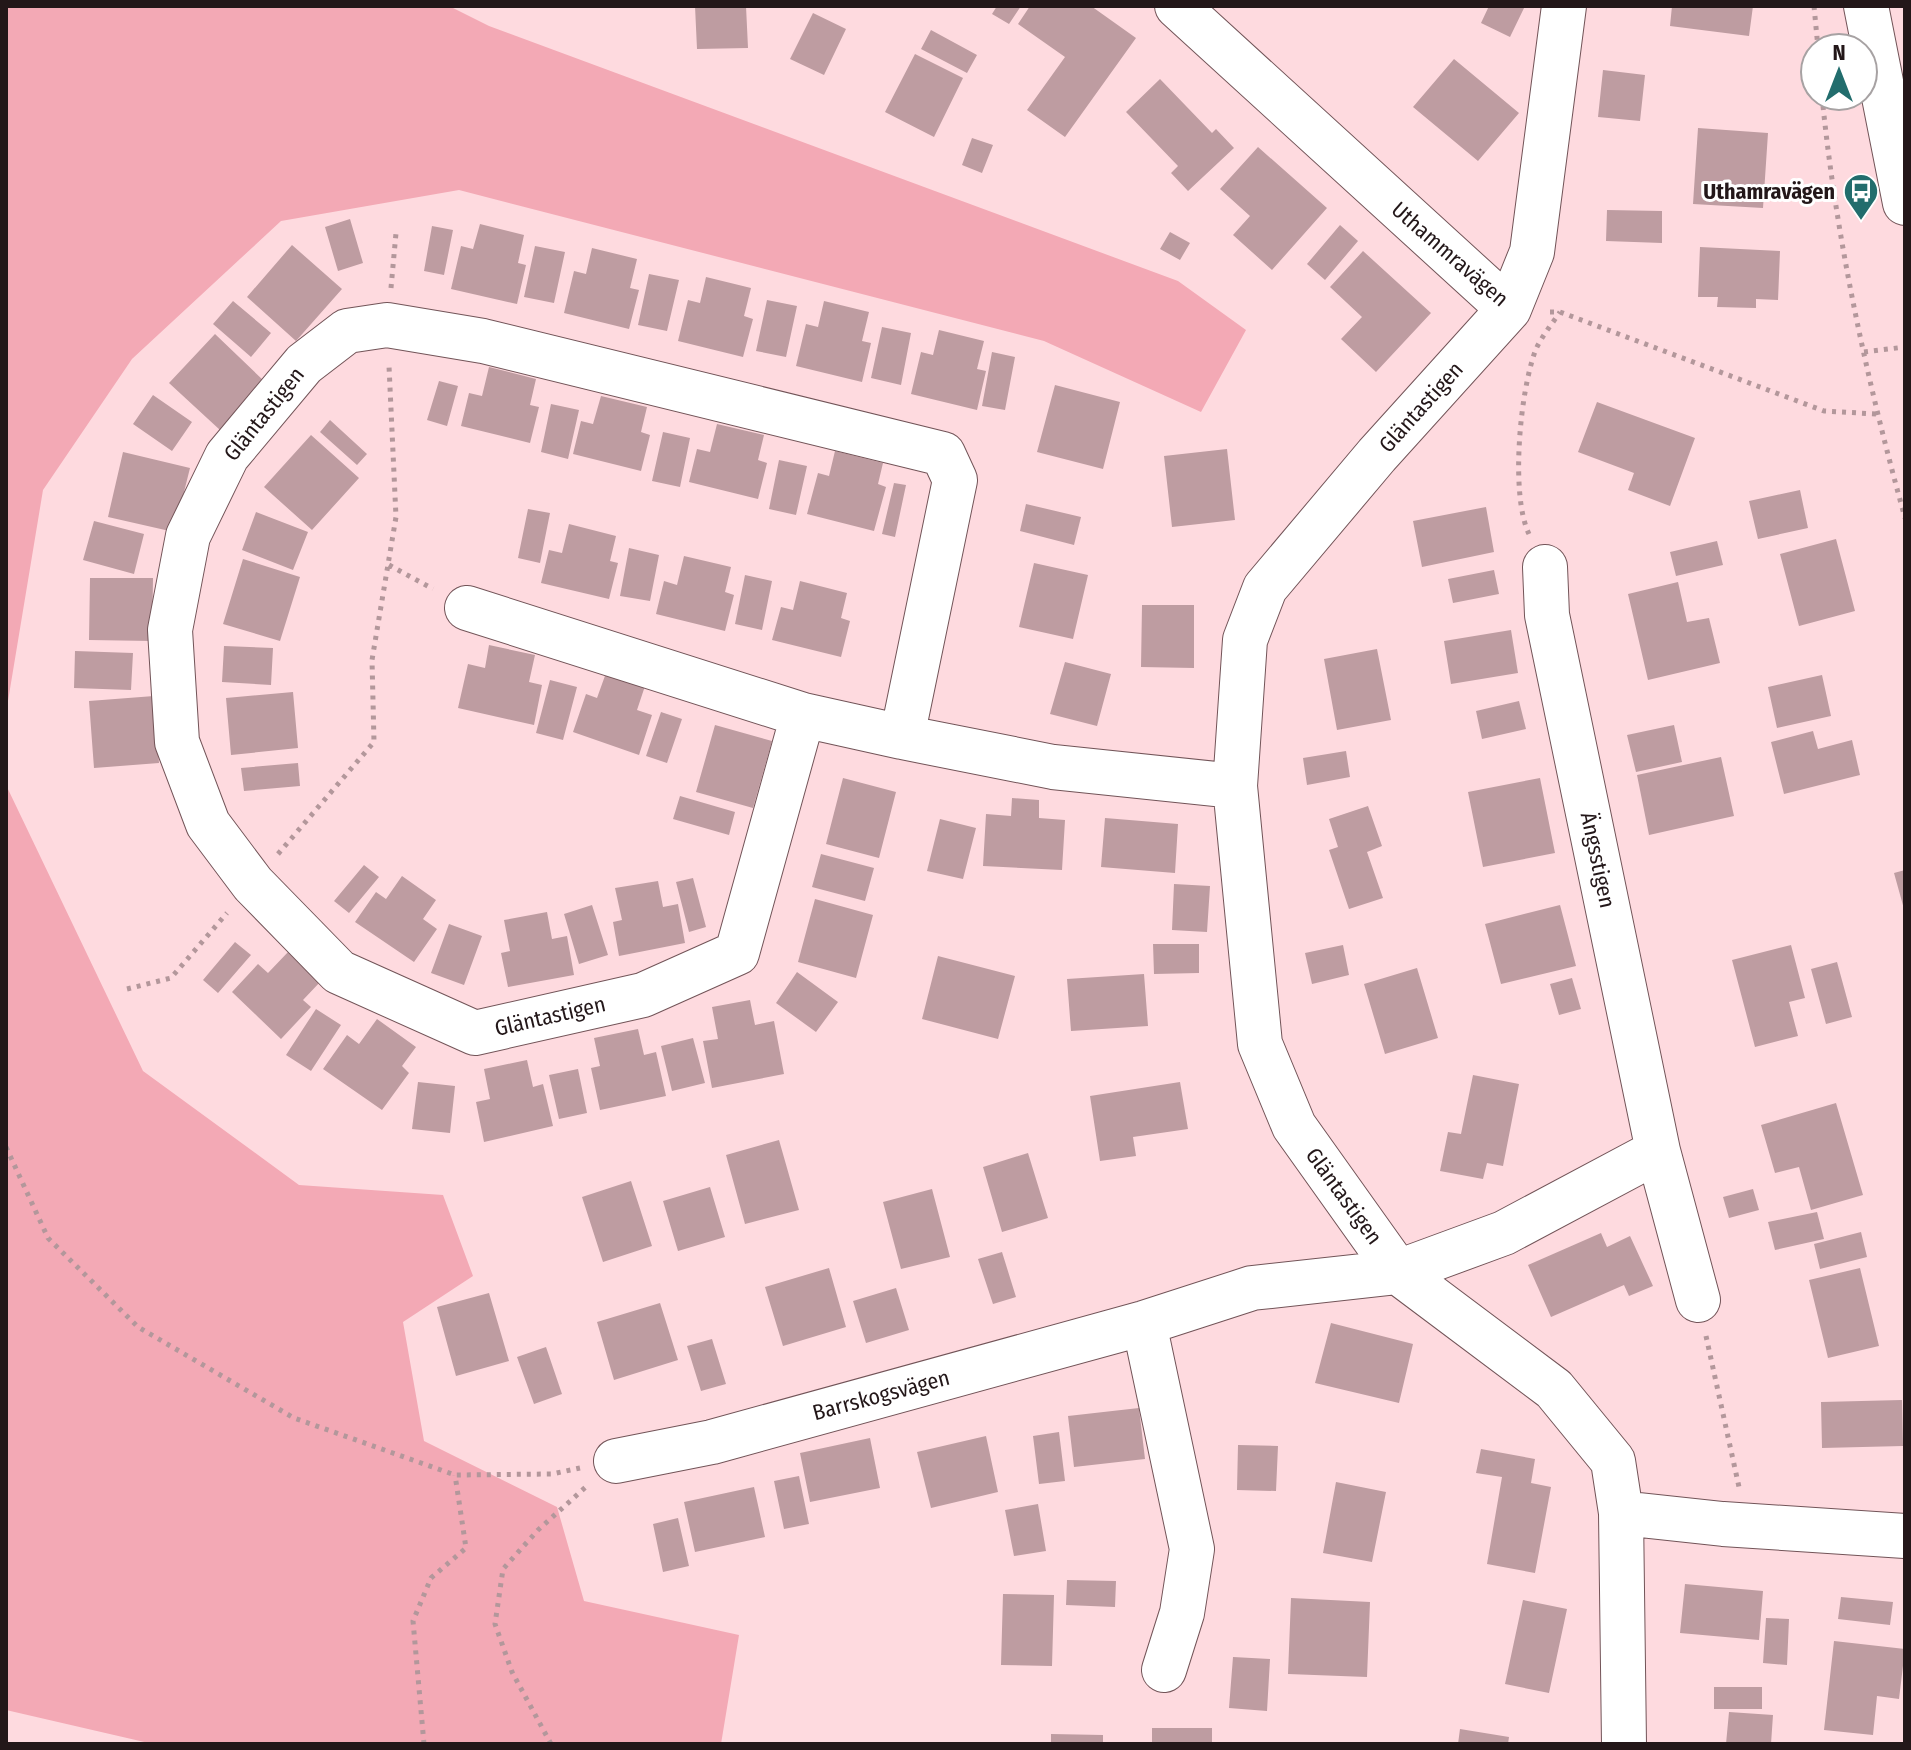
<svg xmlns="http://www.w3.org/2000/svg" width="1911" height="1750" viewBox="0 0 1911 1750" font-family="'Fira Sans Condensed',sans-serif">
<rect width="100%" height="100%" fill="#fedadf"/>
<path fill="#f3a9b5" d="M6,6H449L489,26L1178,281L1246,330L1201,412L1044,341L459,190L281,221L132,359L43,490L6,713Z
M6,785L143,1071L299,1185L443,1195L473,1276L403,1322L424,1441L557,1507L584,1601L739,1635L721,1744H153L6,1710Z"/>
<path fill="#be9ca1" d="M695,6H746L748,48L697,49Z
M997,6H1021L1009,24L992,14Z
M1030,6H1091L1136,38L1065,137L1027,110L1065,57L1018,24Z
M1489,6H1525L1510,37L1481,23Z
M1672,6H1753L1749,36L1670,26Z
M813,13L846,29L824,75L790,59Z
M931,30L977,55L967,73L921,49Z
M915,54L963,78L934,137L885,112Z
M1454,59L1519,113L1478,161L1413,107Z
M1603,70L1645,75L1640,121L1598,117Z
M1160,79L1212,133L1216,129L1234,148L1188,191L1171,173L1178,166L1126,112Z
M1698,128L1768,133L1763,208L1693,204Z
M972,138L993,145L982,173L962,165Z
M1258,147L1327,208L1272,270L1233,235L1250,216L1220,189Z
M1607,210L1662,211V243L1606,241Z
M350,219L363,263L338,271L325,227Z
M480,224L524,235L518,263L526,265L517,304L451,289L461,246L473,249Z
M1340,225L1358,241L1325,280L1307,264Z
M432,226L453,230L444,275L424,271Z
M1170,232L1190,243L1180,260L1160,249Z
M292,245L342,289L296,341L247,297Z
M535,246L565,252L554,303L524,297Z
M1700,247L1780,251L1778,300L1756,299V308L1717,307L1718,297H1698Z
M592,248L637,259L630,288L639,290L629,329L564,313L574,271L586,274Z
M1363,251L1431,313L1376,372L1341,339L1362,317L1330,287Z
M649,274L679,280L667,331L638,325Z
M706,277L751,288L744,316L753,319L743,357L678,341L688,300L700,303Z
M767,300L797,306L786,357L756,351Z
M233,301L271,333L251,357L213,324Z
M824,301L869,312L862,341L871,343L862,382L796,366L806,324L818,327Z
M882,327L911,333L901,385L871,378Z
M939,330L984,341L977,369L986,371L977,410L911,394L921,352L933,355Z
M215,334L265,382L220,430L169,383Z
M992,352L1015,357L1005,410L982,406Z
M489,367L536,379L530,405L539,407L530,443L461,426L469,393L482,396Z
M439,381L458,386L447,426L427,420Z
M1055,385L1120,402L1103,469L1037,452Z
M153,395L192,422L172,451L133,424Z
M601,396L647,407L641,432L650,435L641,471L573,454L581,421L593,424Z
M1597,402L1695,438L1670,506L1628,490L1634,473L1578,452Z
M551,404L579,410L568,459L541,452Z
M330,420L367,454L357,465L320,432Z
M717,424L764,435L758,460L767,463L758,499L689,482L697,449L710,452Z
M663,432L690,438L680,487L652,481Z
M311,435L359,478L312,530L264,487Z
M1227,449L1235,520L1172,527L1164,456Z
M835,451L883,463L878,484L886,487L874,531L807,514L818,473L829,476Z
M123,452L190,468L174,532L108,517Z
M779,460L807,466L796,515L769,509Z
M894,483L906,485L895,537L882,534Z
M1800,490L1808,528L1758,539L1749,501Z
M1026,504L1081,517L1074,545L1020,531Z
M1486,507L1494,552L1422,567L1413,521Z
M528,509L550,513L540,563L518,558Z
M256,512L308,532L293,570L242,550Z
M94,521L144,534L134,574L83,560Z
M569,524L616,536L610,561L618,563L609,599L541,583L549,550L562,553Z
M1836,539L1855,611L1799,626L1780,554Z
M1717,541L1723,565L1676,576L1670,552Z
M629,548L659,555L650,601L620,596Z
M684,556L731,567L725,592L734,595L725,631L656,614L664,581L677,585Z
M243,559L300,577L280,641L223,624Z
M1034,563L1088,575L1073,639L1019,627Z
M1494,570L1499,594L1453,603L1448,579Z
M745,575L772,581L762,630L735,624Z
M90,578H153L152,641L89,640Z
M800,581L847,593L841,618L850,621L841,657L772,640L781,607L793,610Z
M1678,582L1687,622L1709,618L1720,663L1648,680L1628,594Z
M1142,605H1194V668L1141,667Z
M1511,630L1518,673L1451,684L1444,641Z
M489,645L535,655L529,682L542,685L534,725L458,708L468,664L485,668Z
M224,646L273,648L271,685L222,682Z
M1377,649L1391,720L1337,730L1324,659Z
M75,651L133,653L131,690L74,688Z
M1065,662L1111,674L1097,726L1050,714Z
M606,673L645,686L637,710L652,715L639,755L573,732L586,694L597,698Z
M1822,675L1831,716L1777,728L1768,687Z
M550,680L577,687L563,740L536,733Z
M293,692L298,748L231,755L226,698Z
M154,696L159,763L94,768L89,701Z
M1519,701L1526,729L1482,739L1476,711Z
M661,712L682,719L667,763L646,756Z
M715,725L772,741L753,808L696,792Z
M1674,725L1682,762L1636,772L1627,735Z
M1813,731L1818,749L1852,740L1860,775L1784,794L1771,742Z
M1346,751L1350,777L1307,785L1303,758Z
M1721,757L1734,816L1649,835L1637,775Z
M298,763L300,786L244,791L241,768Z
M843,778L896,792L879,858L826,844Z
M1540,778L1555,853L1483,867L1468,792Z
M680,796L735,812L729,835L673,819Z
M1012,798L1039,800V818L1065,820L1062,870L983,866L986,814L1011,816Z
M1368,806L1382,846L1367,852L1383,898L1349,909L1329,850L1338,847L1329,819Z
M1105,818L1178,824L1175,873L1101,867Z
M940,819L976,828L963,879L927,871Z
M821,854L874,868L865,901L812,887Z
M364,865L379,877L349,913L334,901Z
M1905,870V909H1904L1894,873Z
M402,876L436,900L423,919L437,929L414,962L355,922L376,892L386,899Z
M693,878L706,927L689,932L676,882Z
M658,881L663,907L678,904L685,943L619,956L613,922L622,920L615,888Z
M1174,884L1210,886L1207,932L1172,930Z
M815,899L873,915L856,978L798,962Z
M592,905L608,955L579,964L564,914Z
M1560,905L1576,966L1501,984L1485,924Z
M547,912L552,939L567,936L574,975L508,987L501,953L510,951L504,920Z
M449,924L482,936L464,985L431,973Z
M235,942L251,955L218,993L203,980Z
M1153,944H1199V973L1154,974Z
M1343,945L1349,975L1312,984L1305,953Z
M1791,945L1805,998L1789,1002L1798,1036L1755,1047L1732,960Z
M289,951L321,981L303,1000L311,1007L281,1039L232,992L258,964L268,973Z
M938,956L1015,976L998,1039L922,1019Z
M1837,962L1852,1017L1826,1024L1811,969Z
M1417,968L1438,1038L1385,1054L1364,984Z
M797,972L838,1002L816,1032L776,1003Z
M1144,974L1148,1026L1071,1031L1067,979Z
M1572,978L1581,1009L1559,1015L1550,984Z
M750,1000L755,1025L774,1021L784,1074L712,1088L703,1041L718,1039L712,1007Z
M316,1009L341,1025L311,1071L286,1055Z
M377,1019L416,1047L402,1066L409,1073L382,1110L323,1069L347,1035L359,1044Z
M638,1029L644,1055L656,1052L666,1096L600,1110L591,1068L600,1066L594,1038Z
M693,1038L705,1083L672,1091L661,1046Z
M527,1060L533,1087L543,1084L553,1126L484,1142L476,1102L490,1099L484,1069Z
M578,1069L587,1113L559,1119L549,1075Z
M1473,1075L1519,1084L1503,1166L1487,1163L1483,1179L1440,1171L1448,1132L1461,1134Z
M418,1082L455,1086L450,1133L412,1129Z
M1180,1082L1188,1129L1133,1137L1136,1156L1100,1161L1090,1096Z
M1836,1103L1863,1195L1811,1210L1799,1167L1775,1173L1761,1125Z
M779,1140L799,1210L745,1224L726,1155Z
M1028,1153L1048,1218L1002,1232L983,1167Z
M631,1181L652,1246L603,1262L582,1197Z
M710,1187L725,1237L678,1251L663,1201Z
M932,1189L950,1257L901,1269L883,1202Z
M1753,1189L1759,1210L1729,1218L1723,1197Z
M1817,1212L1824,1239L1775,1250L1768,1222Z
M1861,1232L1867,1257L1820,1269L1814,1244Z
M1601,1233L1607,1247L1630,1236L1653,1286L1629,1296L1624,1285L1551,1317L1528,1265Z
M1002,1252L1016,1297L993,1304L978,1259Z
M829,1268L846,1327L783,1346L765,1287Z
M1860,1268L1879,1346L1828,1358L1809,1280Z
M896,1288L909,1330L866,1343L853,1301Z
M489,1293L509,1361L456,1376L437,1307Z
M660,1303L678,1360L614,1380L597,1322Z
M1331,1323L1413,1344L1399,1403L1315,1383Z
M712,1339L726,1384L701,1391L687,1346Z
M546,1347L562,1394L534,1404L517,1357Z
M1902,1400L1903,1446L1822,1448L1821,1402Z
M1139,1408L1145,1459L1074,1467L1068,1416Z
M1059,1432L1065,1481L1039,1484L1033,1436Z
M986,1436L998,1492L931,1508L917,1452Z
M870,1438L880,1488L810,1502L800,1453Z
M1238,1445L1278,1446L1276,1491L1237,1490Z
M1481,1449L1535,1459L1531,1483L1551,1487L1535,1573L1487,1564L1502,1477L1476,1473Z
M799,1476L809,1524L784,1529L774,1481Z
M1336,1482L1386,1492L1372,1562L1323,1553Z
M754,1487L765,1537L695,1552L684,1502Z
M1038,1504L1046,1551L1014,1556L1005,1510Z
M678,1518L689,1566L663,1572L653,1524Z
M1067,1580L1116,1581L1115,1607L1066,1605Z
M1685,1584L1763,1591L1759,1640L1680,1633Z
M1003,1594L1054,1595L1052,1666L1001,1665Z
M1841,1597L1893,1602L1890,1625L1838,1619Z
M1291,1598L1370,1602L1367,1677L1288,1674Z
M1523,1600L1567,1609L1549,1693L1505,1684Z
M1766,1618L1789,1619L1787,1665L1763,1663Z
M1834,1641L1905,1649L1899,1699L1877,1696L1873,1735L1824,1730Z
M1233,1657L1270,1659L1267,1711L1229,1708Z
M1714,1687H1762V1709H1714Z
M1729,1712L1773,1715L1771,1744H1726Z
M1152,1728H1212V1744H1152Z
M1460,1729L1509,1737L1508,1744H1458Z
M1051,1734L1103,1735V1744H1051Z"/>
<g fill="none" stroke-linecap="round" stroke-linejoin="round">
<g stroke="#725458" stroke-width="46">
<path id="minor" d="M1177,6L1509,309
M1564,6L1532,252L1509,309L1377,455L1265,588L1245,640L1235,786L1260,1044L1294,1126L1398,1272L1554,1389L1613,1461L1621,1513L1624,1744
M467,608L803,715L737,953L643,995L475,1033L339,972L253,884L208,824L177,742L170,630L188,536L227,456L304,364L347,331L387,325L483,341L943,454L955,480L902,737L803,715
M902,737L1053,767L1235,786
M1658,1151L1698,1300
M1144,1323L1192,1549L1182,1613L1164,1670
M616,1461L712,1442L1144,1323L1252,1288L1398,1272L1504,1233L1658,1151L1547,615L1545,567
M1621,1513L1723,1524L1905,1536"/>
</g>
<g stroke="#725458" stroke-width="46">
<path id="secondary" d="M1866,6L1905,203"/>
</g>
<path stroke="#b3979b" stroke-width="5" stroke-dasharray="4 6" stroke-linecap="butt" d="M1814,6L1818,48
M1822,96C1836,239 1867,381 1905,518
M391,288L396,233
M1550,312H1560L1824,411L1876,414
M1864,352L1905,347
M1529,534C1510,495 1520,390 1536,349C1542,336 1552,324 1560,312
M389,565L433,589
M278,854L374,742L372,660L396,517L389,366
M127,989L171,978L227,913
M6,1147L48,1238L138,1327L294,1418L455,1475L552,1474L580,1468
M1706,1336L1739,1487
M424,1744L413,1621L431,1578L466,1548L455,1475
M551,1744L512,1672L495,1624L503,1569L538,1530L588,1485"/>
<use href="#minor" stroke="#fff" stroke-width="44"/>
<use href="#secondary" stroke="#fff" stroke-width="44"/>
</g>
<defs>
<g id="bus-pin" transform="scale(1.8)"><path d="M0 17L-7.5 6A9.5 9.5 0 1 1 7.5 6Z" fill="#226d6d" stroke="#fff"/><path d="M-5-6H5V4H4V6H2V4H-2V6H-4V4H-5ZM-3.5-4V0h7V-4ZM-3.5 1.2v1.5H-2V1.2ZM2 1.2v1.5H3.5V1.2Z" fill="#fff"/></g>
</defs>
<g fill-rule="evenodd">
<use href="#bus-pin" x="1861" y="191"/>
</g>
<g text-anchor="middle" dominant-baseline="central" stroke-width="6" stroke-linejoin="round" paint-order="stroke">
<g font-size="22" font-weight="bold" fill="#231719" stroke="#fff" text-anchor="end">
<text x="1835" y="191">Uthamravägen</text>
</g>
<g font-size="22" fill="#231719" stroke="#fff">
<text transform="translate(1450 254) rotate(41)">Uthammravägen</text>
<text transform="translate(1421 407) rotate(-48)">Gläntastigen</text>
<text transform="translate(264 414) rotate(-51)">Gläntastigen</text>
<text transform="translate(1598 860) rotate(78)">Ängsstigen</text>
<text transform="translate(550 1016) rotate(-13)">Gläntastigen</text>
<text transform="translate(1344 1196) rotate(54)">Gläntastigen</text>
<text transform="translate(881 1395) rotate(-15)">Barrskogsvägen</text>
</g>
</g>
<rect width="1911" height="1750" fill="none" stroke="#231719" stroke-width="16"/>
<g transform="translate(1839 72)"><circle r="38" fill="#ffffff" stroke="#a7a2a3" stroke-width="2"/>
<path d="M0-6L14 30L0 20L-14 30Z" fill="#226d6d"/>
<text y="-12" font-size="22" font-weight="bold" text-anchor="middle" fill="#231719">N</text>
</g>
</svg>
